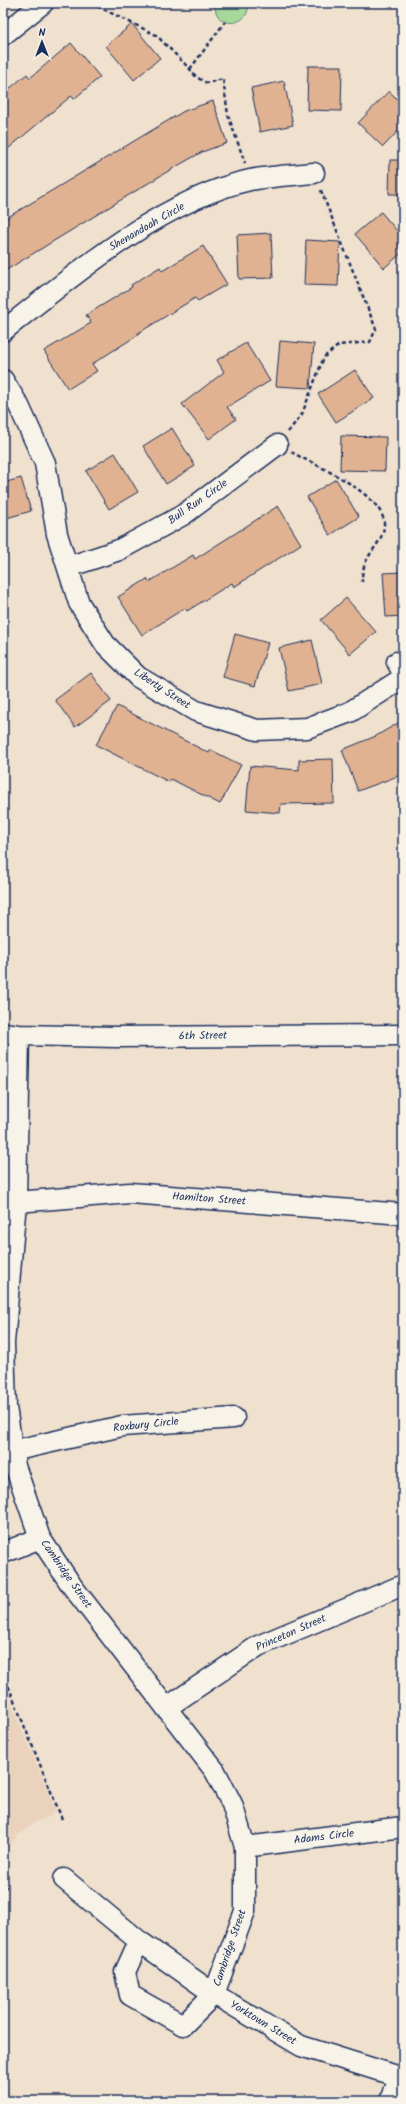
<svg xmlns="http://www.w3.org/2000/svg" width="406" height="2104" viewBox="0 0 406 2104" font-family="Kalam,sans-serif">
<rect width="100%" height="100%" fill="#f0e0ce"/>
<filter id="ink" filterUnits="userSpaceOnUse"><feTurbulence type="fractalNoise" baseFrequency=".025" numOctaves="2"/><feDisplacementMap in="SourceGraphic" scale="8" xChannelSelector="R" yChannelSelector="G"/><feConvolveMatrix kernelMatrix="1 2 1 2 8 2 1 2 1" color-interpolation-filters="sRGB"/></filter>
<g filter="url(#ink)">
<path fill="#ebd2bc" d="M3,1696H8L56,1810L49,1817L35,1822L18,1835L9,1846L4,1856L6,2089L20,2101H3Z"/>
<path fill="#a6d899" stroke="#60847c" d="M215,3H248C252,27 213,31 215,3Z"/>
<path fill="#e0b291" stroke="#1b2f5e" d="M132,24L160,58L134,80L106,46Z
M71,43L100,77L74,99L71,96L3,153V94L27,74L30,78Z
M308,66H342L341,111L307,110Z
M284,81L293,125L260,132L251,88Z
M389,91L403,105V126L383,147L358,123Z
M213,101L227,143L202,152L165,173L3,272V220L184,111Z
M390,160H403V194H389Z
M381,212L403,238V252L384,268L355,234Z
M271,233L273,278L239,279L237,235Z
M306,240L340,242L338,286L304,285Z
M203,246L227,284L198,301L195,298L137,334L138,335L92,364L97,371L68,389L44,351L91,323L86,315L132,287L131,285L160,267L162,271Z
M280,341L314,344L310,388L276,386Z
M246,343L270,381L227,407L236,419L209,439L182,404L224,372L217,360Z
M355,370L374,398L336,422L318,394Z
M172,428L195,466L166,484L143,446Z
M341,436L386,437L385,471L340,470Z
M115,453L138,492L109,509L86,471Z
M21,478L31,511L3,519V483Z
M336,479L359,517L330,535L307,497Z
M278,506L301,544L234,587L232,583L187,611L185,608L142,635L118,597L147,579L149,582L193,555L195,559Z
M403,572V616L386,617L383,573Z
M346,598L376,632L350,654L321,620Z
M235,634L268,643L255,686L223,677Z
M312,640L322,684L289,691L279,648Z
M91,673L111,701L75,727L55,700Z
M117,706L209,753L211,750L241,765L220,804L171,779L169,782L96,745Z
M403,720V774L358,791L342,750L376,736Z
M333,759L334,803L281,804L280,813L246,810L250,766L299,770V760Z"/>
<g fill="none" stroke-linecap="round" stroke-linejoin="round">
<g stroke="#1b2f5e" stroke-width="23">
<path id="minor" d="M3,35L43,3
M3,331C72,276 163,199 250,180C271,176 293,175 314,173
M3,380L19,406L45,463L57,534L79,603L105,644L138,677L196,711L257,730L307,728L350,712L403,678
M68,567L119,550L183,515L277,445
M397,662L403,673
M3,1033L19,1035L116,1037L403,1035
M19,1035L16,1202L4,1343L6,1407L15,1466L40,1538L72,1586L215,1771L232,1804L245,1847V1911L214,1994L183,2025L130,1995L125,1972L139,1941
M16,1202L130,1193L403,1214
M12,1451L122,1426L234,1418
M3,1553L40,1538
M166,1708L258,1646L403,1585
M245,1847L403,1827
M64,1879L139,1941L214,1994L301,2046L403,2078
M390,2101L398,2077"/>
</g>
<path stroke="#1b2f5e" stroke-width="2.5" stroke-dasharray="4 3" stroke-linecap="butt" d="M91,3L156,35L190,69L196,77L207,83L223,79L228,115L245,163
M190,69L225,22
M288,432L302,414L324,357L339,345L370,342L376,329L320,188
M291,452C315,465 387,495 384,526C383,542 368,552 364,567C362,572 362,578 362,582
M3,555H9
M3,636L9,633
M3,1673L62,1819
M3,1887H7"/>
<use href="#minor" stroke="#f7f3e8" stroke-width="20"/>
</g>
</g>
<g text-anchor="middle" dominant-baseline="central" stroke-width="3" stroke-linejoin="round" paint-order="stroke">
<g font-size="11" fill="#1b2f5e" stroke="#f7f3e8">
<text transform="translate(147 227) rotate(-30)">Shenandoah Circle</text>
<text transform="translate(198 502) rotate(-35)">Bull Run Circle</text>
<text transform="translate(162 689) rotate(33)">Liberty Street</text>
<text transform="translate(203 1036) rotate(-1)">6th Street</text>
<text transform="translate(209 1199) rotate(4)">Hamilton Street</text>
<text transform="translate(146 1425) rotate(-6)">Roxbury Circle</text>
<text transform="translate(66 1574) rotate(55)">Cambridge Street</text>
<text transform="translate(291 1633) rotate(-24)">Princeton Street</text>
<text transform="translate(324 1837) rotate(-7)">Adams Circle</text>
<text transform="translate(230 1948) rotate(-71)">Cambridge Street</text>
<text transform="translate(263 2023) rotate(31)">Yorktown Street</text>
</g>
</g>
<rect width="406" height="2104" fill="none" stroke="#f7f3e8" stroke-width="16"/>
<rect x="8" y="8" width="390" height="2088" fill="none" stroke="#1b2f5e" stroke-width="1.5" filter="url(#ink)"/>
<g transform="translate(42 42)" stroke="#f7f3e8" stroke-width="3" paint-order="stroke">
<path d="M0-3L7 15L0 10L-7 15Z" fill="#1b2f5e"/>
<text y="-6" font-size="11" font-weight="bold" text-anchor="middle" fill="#1b2f5e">N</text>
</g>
</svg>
